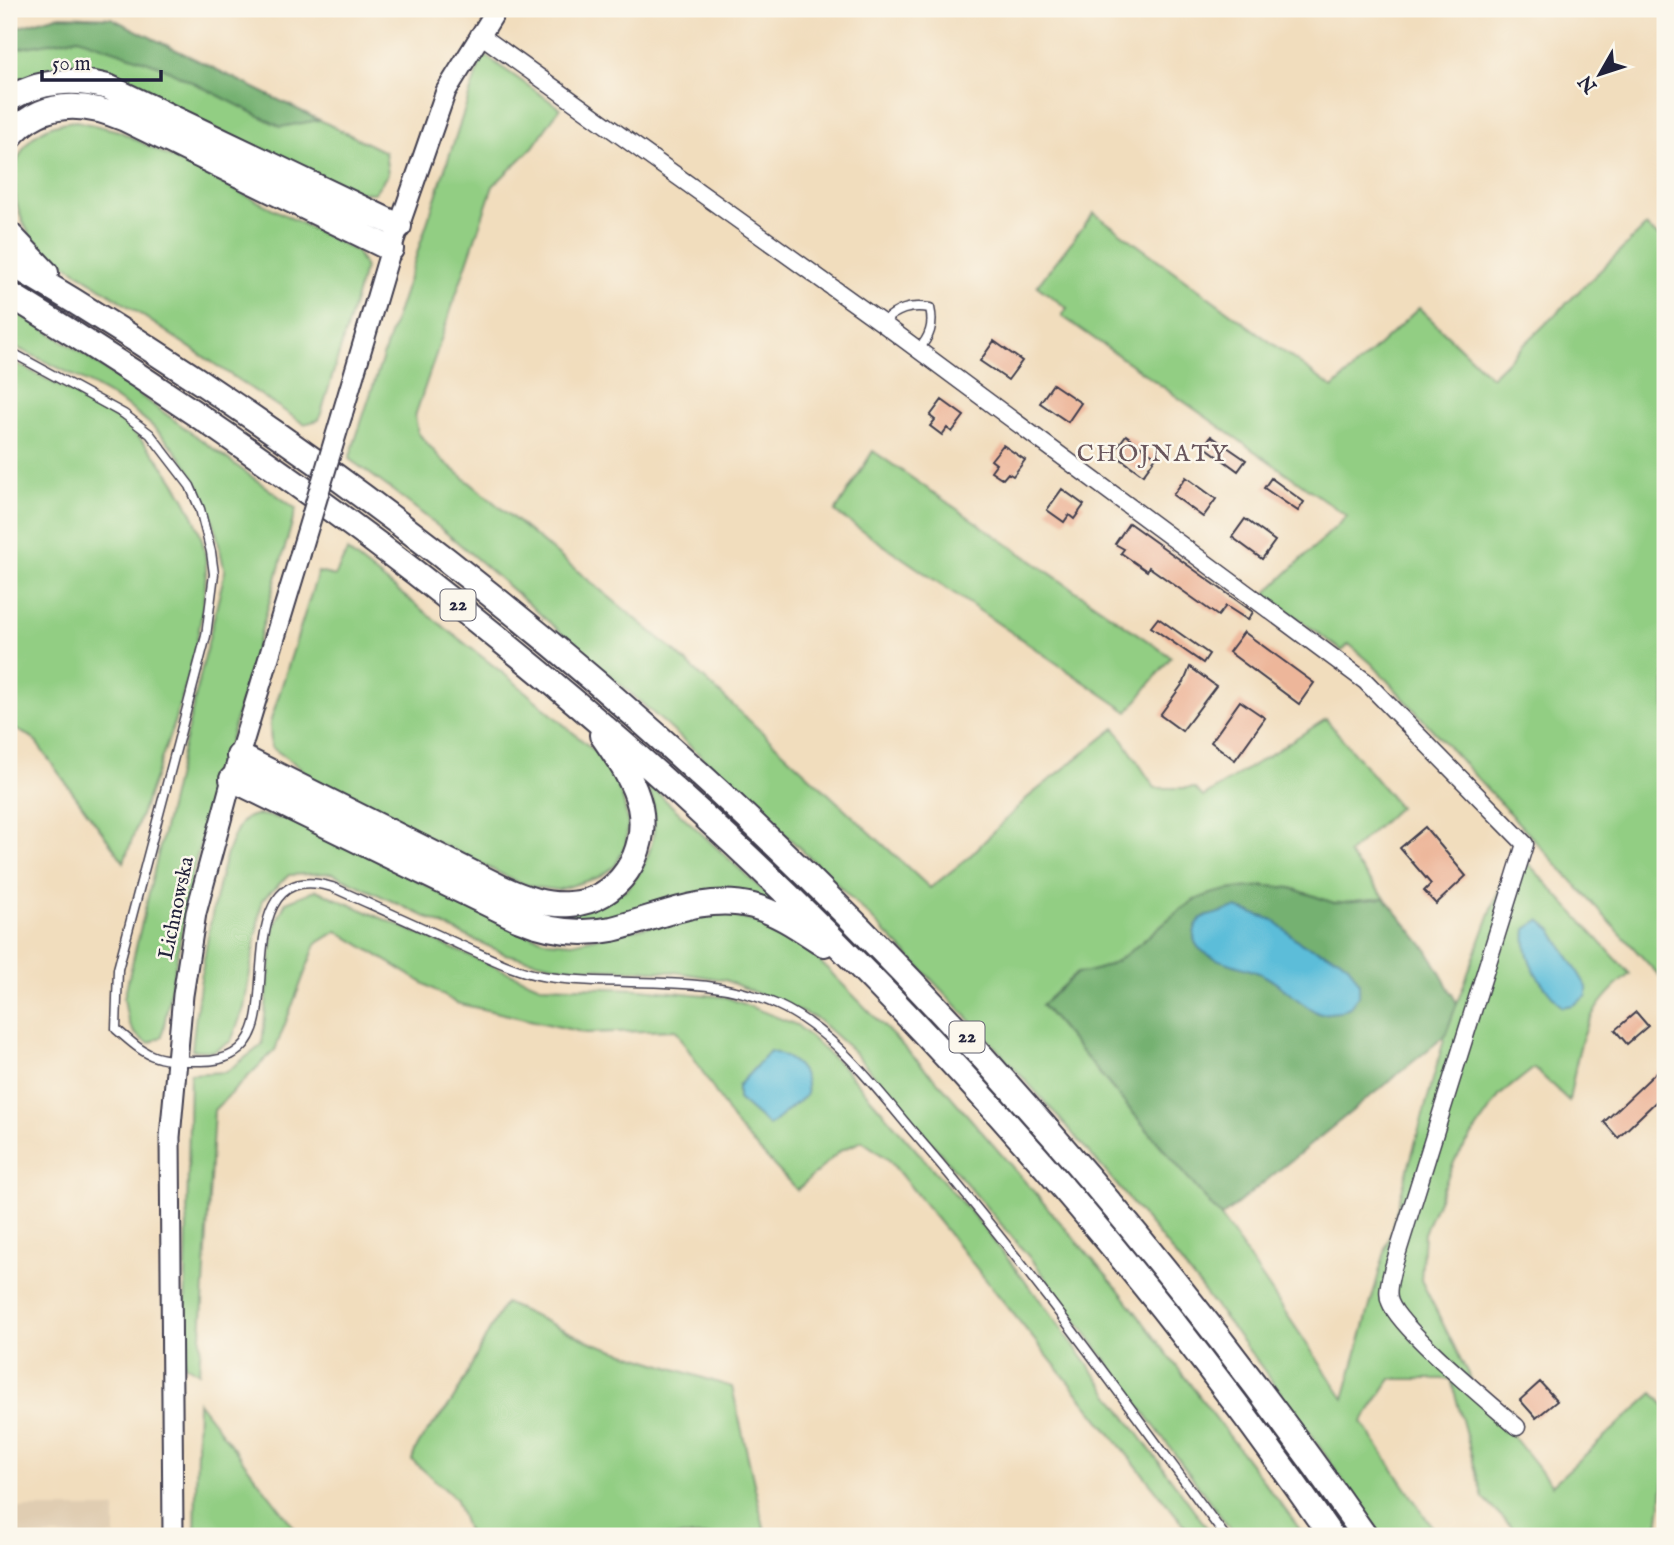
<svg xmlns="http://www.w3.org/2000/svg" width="1674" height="1545" viewBox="0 0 1674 1545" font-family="'IM FELL English',serif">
<rect width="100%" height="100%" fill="#fbf7ec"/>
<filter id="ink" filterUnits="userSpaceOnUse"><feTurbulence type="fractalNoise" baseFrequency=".0143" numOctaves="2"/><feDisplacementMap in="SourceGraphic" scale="14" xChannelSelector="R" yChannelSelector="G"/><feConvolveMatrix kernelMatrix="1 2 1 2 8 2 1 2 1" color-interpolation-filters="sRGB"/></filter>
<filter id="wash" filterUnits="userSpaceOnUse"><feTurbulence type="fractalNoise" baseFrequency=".00686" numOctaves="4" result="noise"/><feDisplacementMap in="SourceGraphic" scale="28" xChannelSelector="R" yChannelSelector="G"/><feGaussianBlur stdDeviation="1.57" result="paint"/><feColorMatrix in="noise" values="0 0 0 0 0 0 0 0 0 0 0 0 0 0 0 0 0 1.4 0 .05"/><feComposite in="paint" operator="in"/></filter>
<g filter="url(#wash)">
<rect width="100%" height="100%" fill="#f1ddbd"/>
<path fill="#e0cdb2" d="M9,1508H115V1536H9Z"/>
<path fill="#92ce83" stroke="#5a785f" stroke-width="2" d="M58,16L111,18L385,152L388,174L374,193L346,192L100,74C66,67 41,69 9,84V30Z
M483,54L560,108L533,147L493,186L415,416L418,433L441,459L670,647L930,888L968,858L1027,798L1115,728L1155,788H1195L1203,797L1326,719L1399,807L1348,854L1385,898L1334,903L1291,888L1267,886L1228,892L1194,900L1116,963L1096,972L1077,973L1042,1005L1221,1217L1344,1399L1445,1036L1514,848L1630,974C1581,1011 1580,1045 1569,1101L1534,1068L1500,1095L1455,1160L1424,1233L1421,1280L1476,1390L1552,1485L1653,1393L1665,1406V1472L1657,1536H1521L1483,1498L1451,1379H1391L1362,1422L1438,1536H1380C1165,1209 894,920 598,665C516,594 438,520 349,459Z
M77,121L119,131L356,251L365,267L319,420L304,424L37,245C0,197 5,125 77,121Z
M1094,213L1333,388L1419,308L1491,377L1646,226L1665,242V982L1372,664L1349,644L1342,651L1265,594L1347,516L1062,316L1067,308L1037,286Z
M9,307L85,355L296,509L194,866L162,1036L150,1043C128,1036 127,1017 124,998L225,571C220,553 217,532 211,514C174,414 97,387 9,344Z
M9,359C45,380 87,397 121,422C158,449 208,522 206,570C202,670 156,769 124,862L33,738L9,726Z
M873,451L1171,657L1128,712L835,512Z
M347,551L513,681L599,755L616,781L624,803L628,824L626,845L615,866L599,877L558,890L533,887L515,881L306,777L301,768L271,747L270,723L318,572L335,576Z
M648,784L782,908L610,922H555L528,907L626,890C649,865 658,837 653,803C652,796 647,789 648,784Z
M288,814L508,927L548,941L572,943L715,912L761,923L806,947L943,1087L1118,1289L1305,1536H1235L1036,1265L854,1052L816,1018L725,980L675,972L562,967L505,954L332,873L289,875L262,900L244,1008L231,1041L214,1051L192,1050C196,1009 217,844 244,820C254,811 269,816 280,819Z
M316,890L540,986L640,989L726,997L797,1025L844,1068L975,1217L1050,1313L1213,1536H1193L889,1160L862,1141L840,1151L797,1190L738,1128L676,1030L586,1033L456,1003L337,931L316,944L275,1050L214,1110L199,1373L184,1364L190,1074L226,1072L262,1045L274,927L286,902Z
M505,1303L593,1343L732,1387L766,1536H469L455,1498L412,1460C419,1434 441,1420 454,1398C472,1367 486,1333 505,1303Z
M198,1402L293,1526L300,1536H195Z"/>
<path fill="#75b171" stroke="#4c6a56" stroke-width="2" d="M58,16L111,18L319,120L281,127L160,66L78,38L15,49L9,53V30Z
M1267,886L1291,888L1334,903L1385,898L1428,951L1457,1003L1445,1036L1221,1217L1042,1005L1077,973C1127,971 1153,923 1194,901C1213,890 1245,887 1267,886Z"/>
<path fill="#5bbdd9" stroke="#3e708a" stroke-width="2" d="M1236,908L1273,920L1302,944L1339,958L1349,966L1359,982V995L1350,1007L1339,1012L1320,1014C1299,1004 1285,987 1265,976C1243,963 1171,959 1201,918Z
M1540,920L1552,930L1587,987V996L1573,1005L1562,1007C1541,984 1522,961 1526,929Z
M770,1051C793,1058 809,1069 806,1095L769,1126L738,1099V1086Z"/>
<g id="blocks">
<path fill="#edb69a" d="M994,341L1022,361L1008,380L980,361Z
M1053,384L1081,403L1068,422L1040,403Z
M942,400L964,416L952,432L947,428L942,435L930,426L935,420L930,416Z
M1126,435L1156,457L1143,475L1113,453Z
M1211,436L1246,460L1238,471L1204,446Z
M1003,445L1025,460L1013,476L1008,473L1003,479L991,471L996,464L991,460Z
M1186,477L1216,499L1203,517L1173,495Z
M1271,478L1304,502L1298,511L1264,488Z
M1062,489L1084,505L1074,519L1069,515L1064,522L1047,510Z
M1245,519L1275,541L1262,559L1232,537Z
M1129,523L1253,612L1248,620L1226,606L1218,616L1149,567L1147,571L1121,553L1124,549L1115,544Z
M1158,618L1209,654L1203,663L1151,627Z
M1244,632L1314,683L1299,704L1229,652Z
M1190,667L1216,686L1182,731L1160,715L1184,682Z
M1240,701L1265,718L1235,760L1211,742Z
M1425,827L1466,876L1436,904L1424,891L1431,884L1400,848Z
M1636,1012L1648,1026L1627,1044L1615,1030Z
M1665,1064V1093L1618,1138L1604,1122Z
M1540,1382L1557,1401L1536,1418L1520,1400Z"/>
</g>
</g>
<g filter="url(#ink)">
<use href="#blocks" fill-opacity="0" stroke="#413e4e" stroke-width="2"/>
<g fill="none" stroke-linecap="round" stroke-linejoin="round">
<g stroke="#413e4e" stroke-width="11">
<path id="service" d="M882,323C897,309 909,305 930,308C934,325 930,337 918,350
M9,351L124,414L150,434L190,486L200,509L211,552L214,574L206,636L118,969L116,1029C148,1057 153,1061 197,1061C222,1062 244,1054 253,1029C270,985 242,860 332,887C374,906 417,925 460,945C486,956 513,971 542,976C621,989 703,971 778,1005C833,1030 876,1088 914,1133C1025,1261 1124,1400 1225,1536"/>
</g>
<g stroke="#413e4e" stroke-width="19">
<path id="minor" d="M479,34L882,323L1365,681L1525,844L1392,1271C1390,1281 1386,1292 1390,1302C1400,1329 1491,1404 1517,1427"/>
</g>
<g stroke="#413e4e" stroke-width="23">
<path id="tertiary" d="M342,415L391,249L446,91L497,9
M173,1536L170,1137L183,995L196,913L232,779L300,555"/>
</g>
<g stroke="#413e4e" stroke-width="28">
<path id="primary" d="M9,99C41,80 73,78 108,87L399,226
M9,138C40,99 83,101 125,119L391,249
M9,234L46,273
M9,262C550,580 1007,1023 1365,1536
M9,294C531,611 984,1033 1331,1536
M239,756L502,888C524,898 546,906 570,904C619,901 649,852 640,807C634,780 617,757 602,735
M232,779L517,918C548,931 578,936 612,929C658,918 704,893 753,906C779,913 801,929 824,944"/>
</g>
<use href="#service" stroke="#fff" stroke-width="8"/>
<use href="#minor" stroke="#fff" stroke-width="16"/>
<use href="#tertiary" stroke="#fff" stroke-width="19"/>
<use href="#primary" stroke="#fff" stroke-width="24"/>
<g stroke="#413e4e" stroke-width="23" stroke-linecap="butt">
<path id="tertiary-bridge" d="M300,555L342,415"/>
</g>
<use href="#tertiary-bridge" stroke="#fff" stroke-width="19"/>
</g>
</g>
<g text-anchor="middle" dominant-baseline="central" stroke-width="5" stroke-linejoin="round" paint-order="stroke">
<g fill="#fbf7ec" stroke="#636270" stroke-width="2">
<rect x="440.5" y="589.5" width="35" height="31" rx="5"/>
<rect x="949.5" y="1021.5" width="35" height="31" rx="5"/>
</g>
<g font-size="19" font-weight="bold" fill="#22223b">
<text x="458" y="605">22</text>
<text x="967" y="1037">22</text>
</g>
<g font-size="21" fill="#22223b" stroke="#fbf7ec">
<text transform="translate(177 908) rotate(-78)">Lichnowska</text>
</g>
<g font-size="24" letter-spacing="2" fill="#69565c" stroke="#fbf7ec">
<text x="1153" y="454">CHOJNATY</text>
</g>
</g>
<rect width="1674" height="1545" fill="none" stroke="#fbf7ec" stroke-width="35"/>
<g transform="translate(1600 74) rotate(231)" stroke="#fbf7ec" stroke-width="5" paint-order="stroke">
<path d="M0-5L12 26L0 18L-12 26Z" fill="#22223b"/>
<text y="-10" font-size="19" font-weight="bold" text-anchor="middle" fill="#22223b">N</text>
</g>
<path d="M42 70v10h119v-10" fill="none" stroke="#22223b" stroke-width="3.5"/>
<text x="52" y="70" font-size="21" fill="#22223b" stroke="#fbf7ec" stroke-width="5" paint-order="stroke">50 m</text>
</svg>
